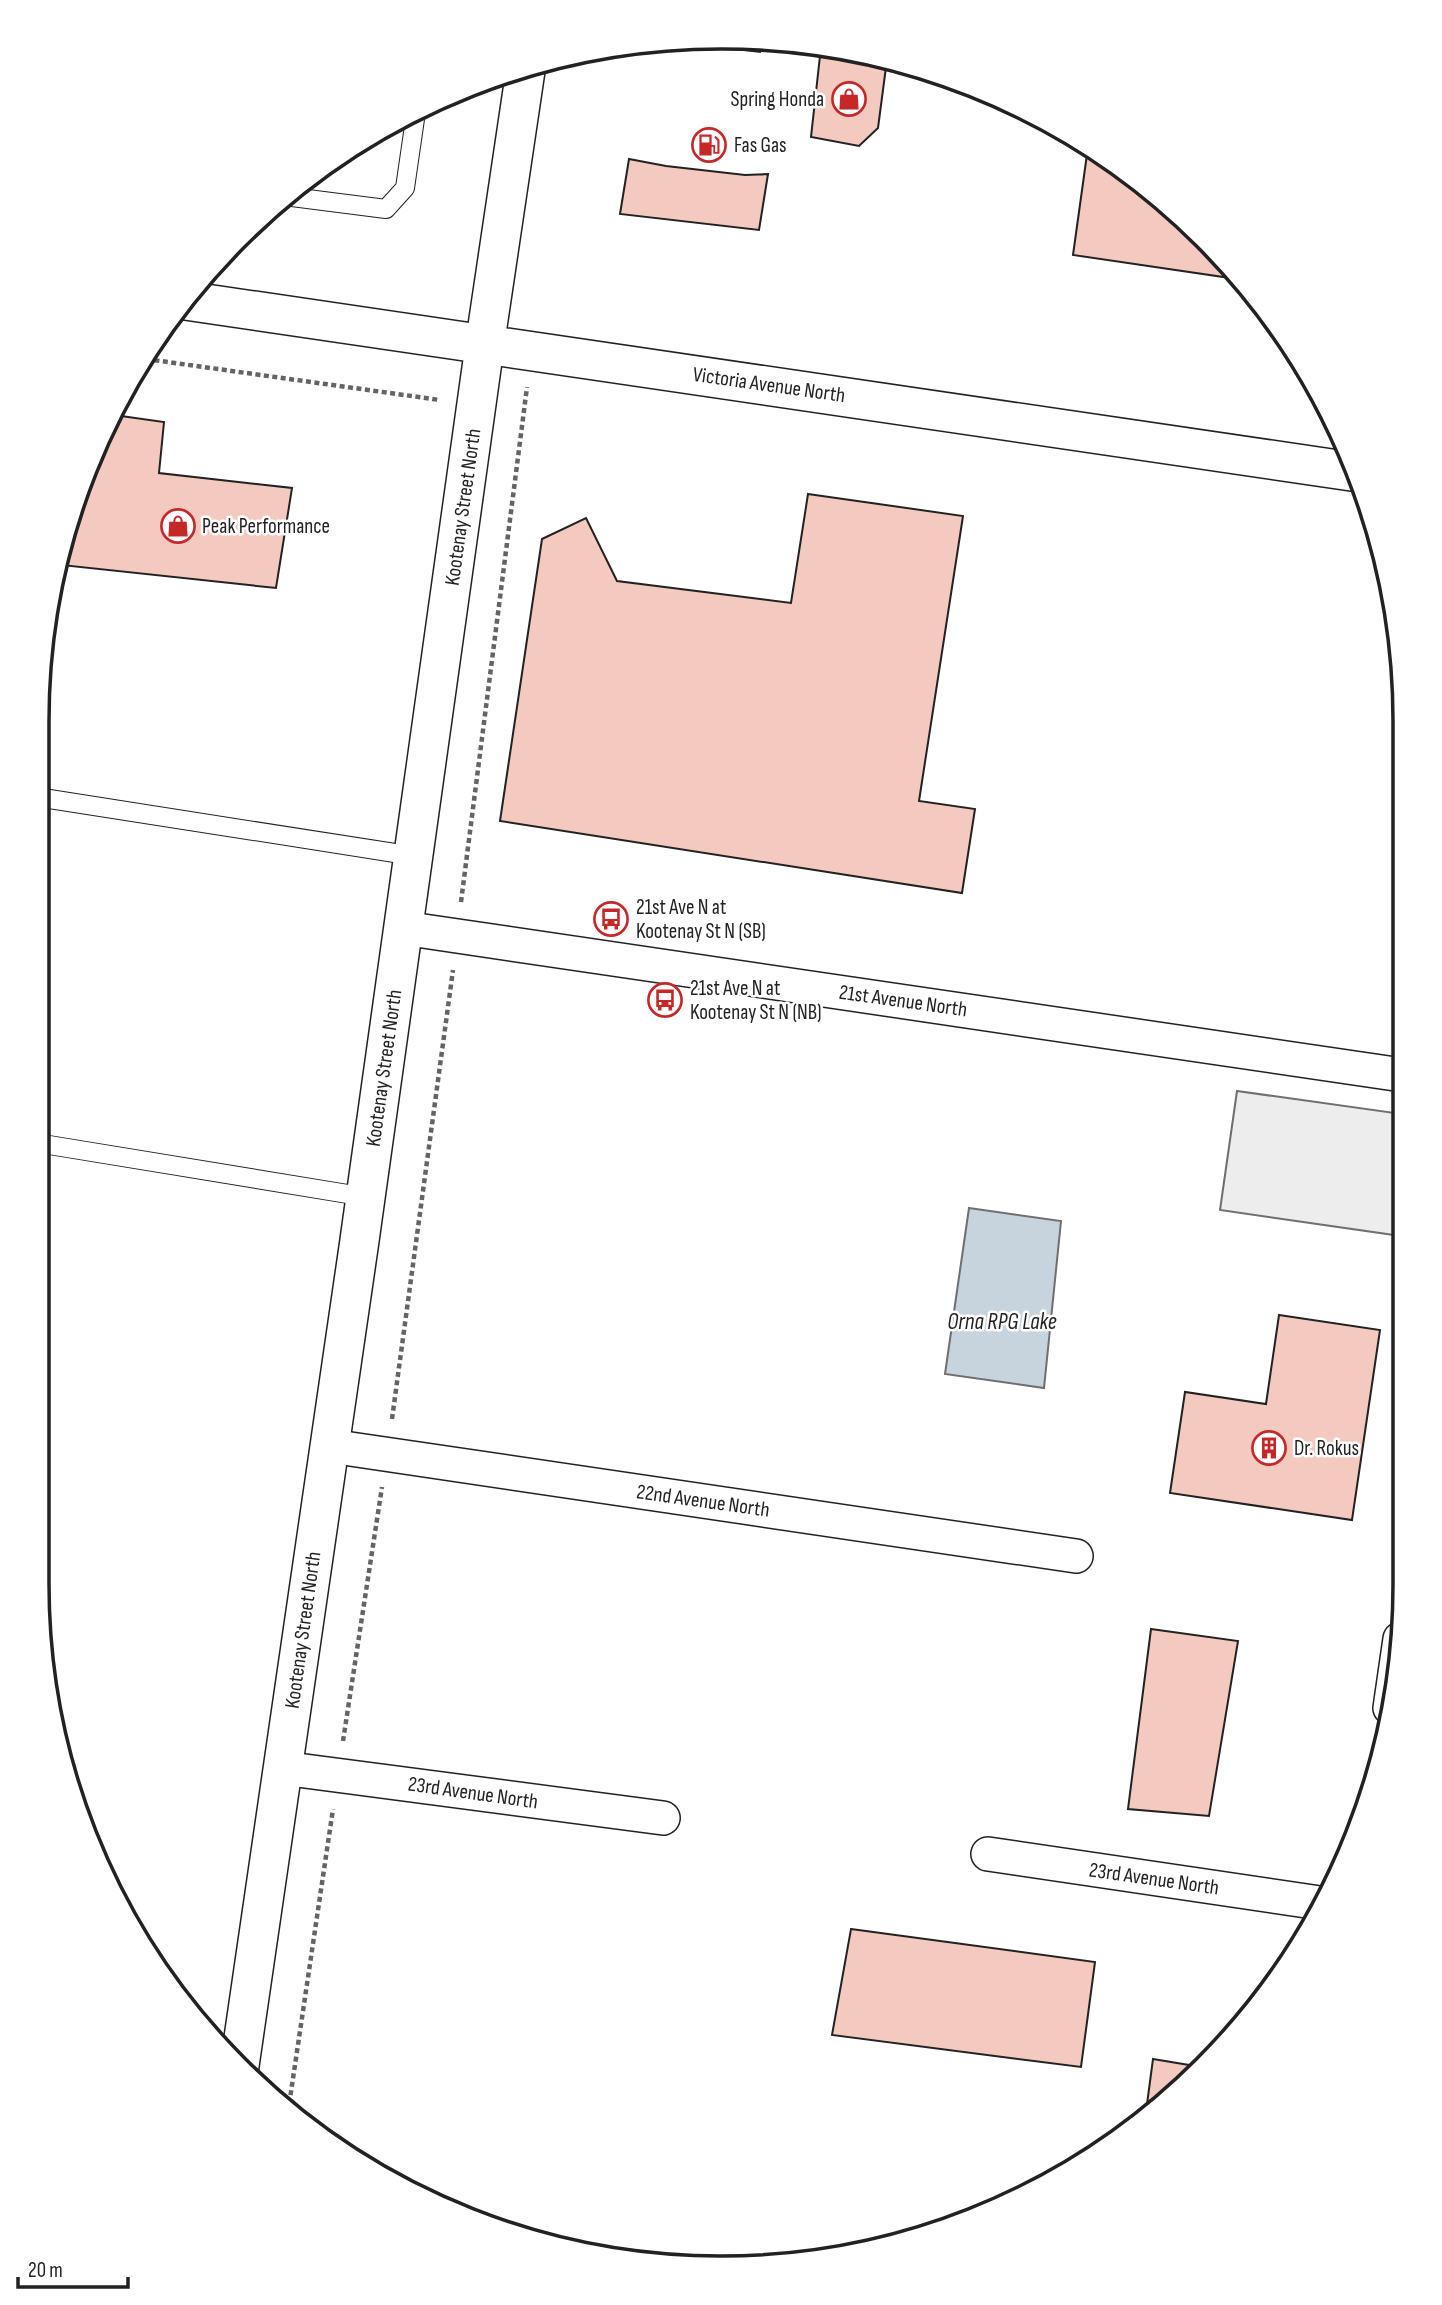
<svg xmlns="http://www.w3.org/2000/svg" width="1442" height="2305" viewBox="0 0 1442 2305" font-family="'Sofia Sans Condensed',sans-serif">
<rect width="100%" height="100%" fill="#fff"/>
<path fill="#ededed" stroke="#6f6f6f" stroke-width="2" d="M1237,1091L1402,1114L1401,1236L1220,1210Z"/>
<path fill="#c7d3dd" stroke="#6f6f6f" stroke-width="2" d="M969,1208L1061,1221L1044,1388L945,1374Z"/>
<path fill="#f3c9c0" stroke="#222" stroke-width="2" d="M762,38L760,52L671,41Z
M821,47L898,60L915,66L911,71L886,67L878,128L859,146L811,137Z
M1088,147L1138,178L1237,279L1073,255Z
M629,159L666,166L745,175L768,174L759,230L620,214Z
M114,415L164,422L159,473L292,488L276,588L61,565L89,459Z
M808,494L963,516L919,801L975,809L962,893L500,821L542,539L586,518L617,581L791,603Z
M1279,1315L1380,1330L1352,1520L1170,1493L1185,1392L1266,1404Z
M1151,1629L1238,1641L1209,1816L1128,1809Z
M851,1929L1095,1962L1081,2067L832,2035Z
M1153,2059L1201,2067L1172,2098L1145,2119Z"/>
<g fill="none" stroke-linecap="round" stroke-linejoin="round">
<g stroke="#222" stroke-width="20">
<path id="service" d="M284,196L386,209L405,188L416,112
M43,798L414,856
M43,1144L366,1197"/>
</g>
<g stroke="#222" stroke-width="36">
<path id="minor" d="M403,928L1402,1075
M330,1446L1076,1556
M1390,1708L1400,1639
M282,1768L663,1818
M988,1854L1320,1903"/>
</g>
<g stroke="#222" stroke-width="41">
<path id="tertiary" d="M239,2069L359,1244L485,343L526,67"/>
</g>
<g stroke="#222" stroke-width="41">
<path id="secondary" d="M182,300L1355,472"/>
</g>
<path stroke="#646464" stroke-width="4.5" stroke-dasharray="5 3.5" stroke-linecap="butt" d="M146,359L440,400
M461,902L527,387
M392,1419L453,970
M343,1741L382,1487
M288,2112L333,1809"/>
<use href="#service" stroke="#fff" stroke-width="18"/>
<use href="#minor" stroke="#fff" stroke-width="33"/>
<use href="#tertiary" stroke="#fff" stroke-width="38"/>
<use href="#secondary" stroke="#fff" stroke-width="38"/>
</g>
<defs>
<g id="shop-ring" transform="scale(1.75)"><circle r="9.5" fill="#fff" stroke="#c62828" stroke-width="1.5"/><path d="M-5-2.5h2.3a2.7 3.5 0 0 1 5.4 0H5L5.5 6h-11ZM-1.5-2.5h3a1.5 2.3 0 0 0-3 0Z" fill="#c62828"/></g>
<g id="fuel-ring" transform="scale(1.75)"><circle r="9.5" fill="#fff" stroke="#c62828" stroke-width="1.5"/><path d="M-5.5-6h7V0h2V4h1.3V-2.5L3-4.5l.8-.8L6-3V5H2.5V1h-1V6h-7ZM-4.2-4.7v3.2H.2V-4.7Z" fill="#c62828"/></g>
<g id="bus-ring" transform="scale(1.75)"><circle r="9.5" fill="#fff" stroke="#c62828" stroke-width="1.5"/><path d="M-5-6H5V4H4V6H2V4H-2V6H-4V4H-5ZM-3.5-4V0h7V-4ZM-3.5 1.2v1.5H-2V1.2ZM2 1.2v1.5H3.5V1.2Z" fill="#c62828"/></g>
<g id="building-ring" transform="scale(1.75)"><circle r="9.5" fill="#fff" stroke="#c62828" stroke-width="1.5"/><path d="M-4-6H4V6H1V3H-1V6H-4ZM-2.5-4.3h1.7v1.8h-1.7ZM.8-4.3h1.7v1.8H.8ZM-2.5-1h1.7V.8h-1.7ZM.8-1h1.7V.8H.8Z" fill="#c62828"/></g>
</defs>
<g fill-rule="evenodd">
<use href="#shop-ring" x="849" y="99"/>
<use href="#fuel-ring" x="709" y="145"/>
<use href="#shop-ring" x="178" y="526"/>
<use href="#bus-ring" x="611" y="919"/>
<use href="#bus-ring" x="665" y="1000"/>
<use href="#building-ring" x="1269" y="1448"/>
</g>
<g text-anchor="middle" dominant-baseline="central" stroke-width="5" stroke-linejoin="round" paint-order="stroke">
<g font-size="21" fill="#222" stroke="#fff" text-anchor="start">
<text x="824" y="99" text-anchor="end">Spring Honda</text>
<text x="734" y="145">Fas Gas</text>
<text x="202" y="526">Peak Performance</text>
<text x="636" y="907">21st Ave N at<tspan x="636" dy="24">Kootenay St N (SB)</tspan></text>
<text x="690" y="988">21st Ave N at<tspan x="690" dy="24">Kootenay St N (NB)</tspan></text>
<text x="1294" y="1448">Dr. Rokus</text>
</g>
<g font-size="21" fill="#222" stroke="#fff">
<text transform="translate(769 385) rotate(8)">Victoria Avenue North</text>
<text transform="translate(463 507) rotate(-82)">Kootenay Street North</text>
<text transform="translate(903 1001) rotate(8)">21st Avenue North</text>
<text transform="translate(384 1068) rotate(-82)">Kootenay Street North</text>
<text transform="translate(703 1501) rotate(8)">22nd Avenue North</text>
<text transform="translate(303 1630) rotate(-82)">Kootenay Street North</text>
<text transform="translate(473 1793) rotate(8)">23rd Avenue North</text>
<text transform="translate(1154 1879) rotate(8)">23rd Avenue North</text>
</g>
<g font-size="23" font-style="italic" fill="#222" stroke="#fff">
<text x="1002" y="1322">Orna RPG Lake</text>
</g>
</g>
<path d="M0 0H1442V2305H0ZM721 49H721A672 672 0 0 1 1393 721V1584A672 672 0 0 1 721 2256H721A672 672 0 0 1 49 1584V721A672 672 0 0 1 721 49Z" fill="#fff" fill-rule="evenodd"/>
<path fill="none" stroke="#222" stroke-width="3.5" d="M721 49H721A672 672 0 0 1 1393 721V1584A672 672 0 0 1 721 2256H721A672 672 0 0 1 49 1584V721A672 672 0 0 1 721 49Z"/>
<path d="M18 2277v10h110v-10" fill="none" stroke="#222222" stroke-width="3.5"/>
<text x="28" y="2277" font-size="21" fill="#222222" stroke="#ffffff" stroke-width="5" paint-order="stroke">20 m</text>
</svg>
